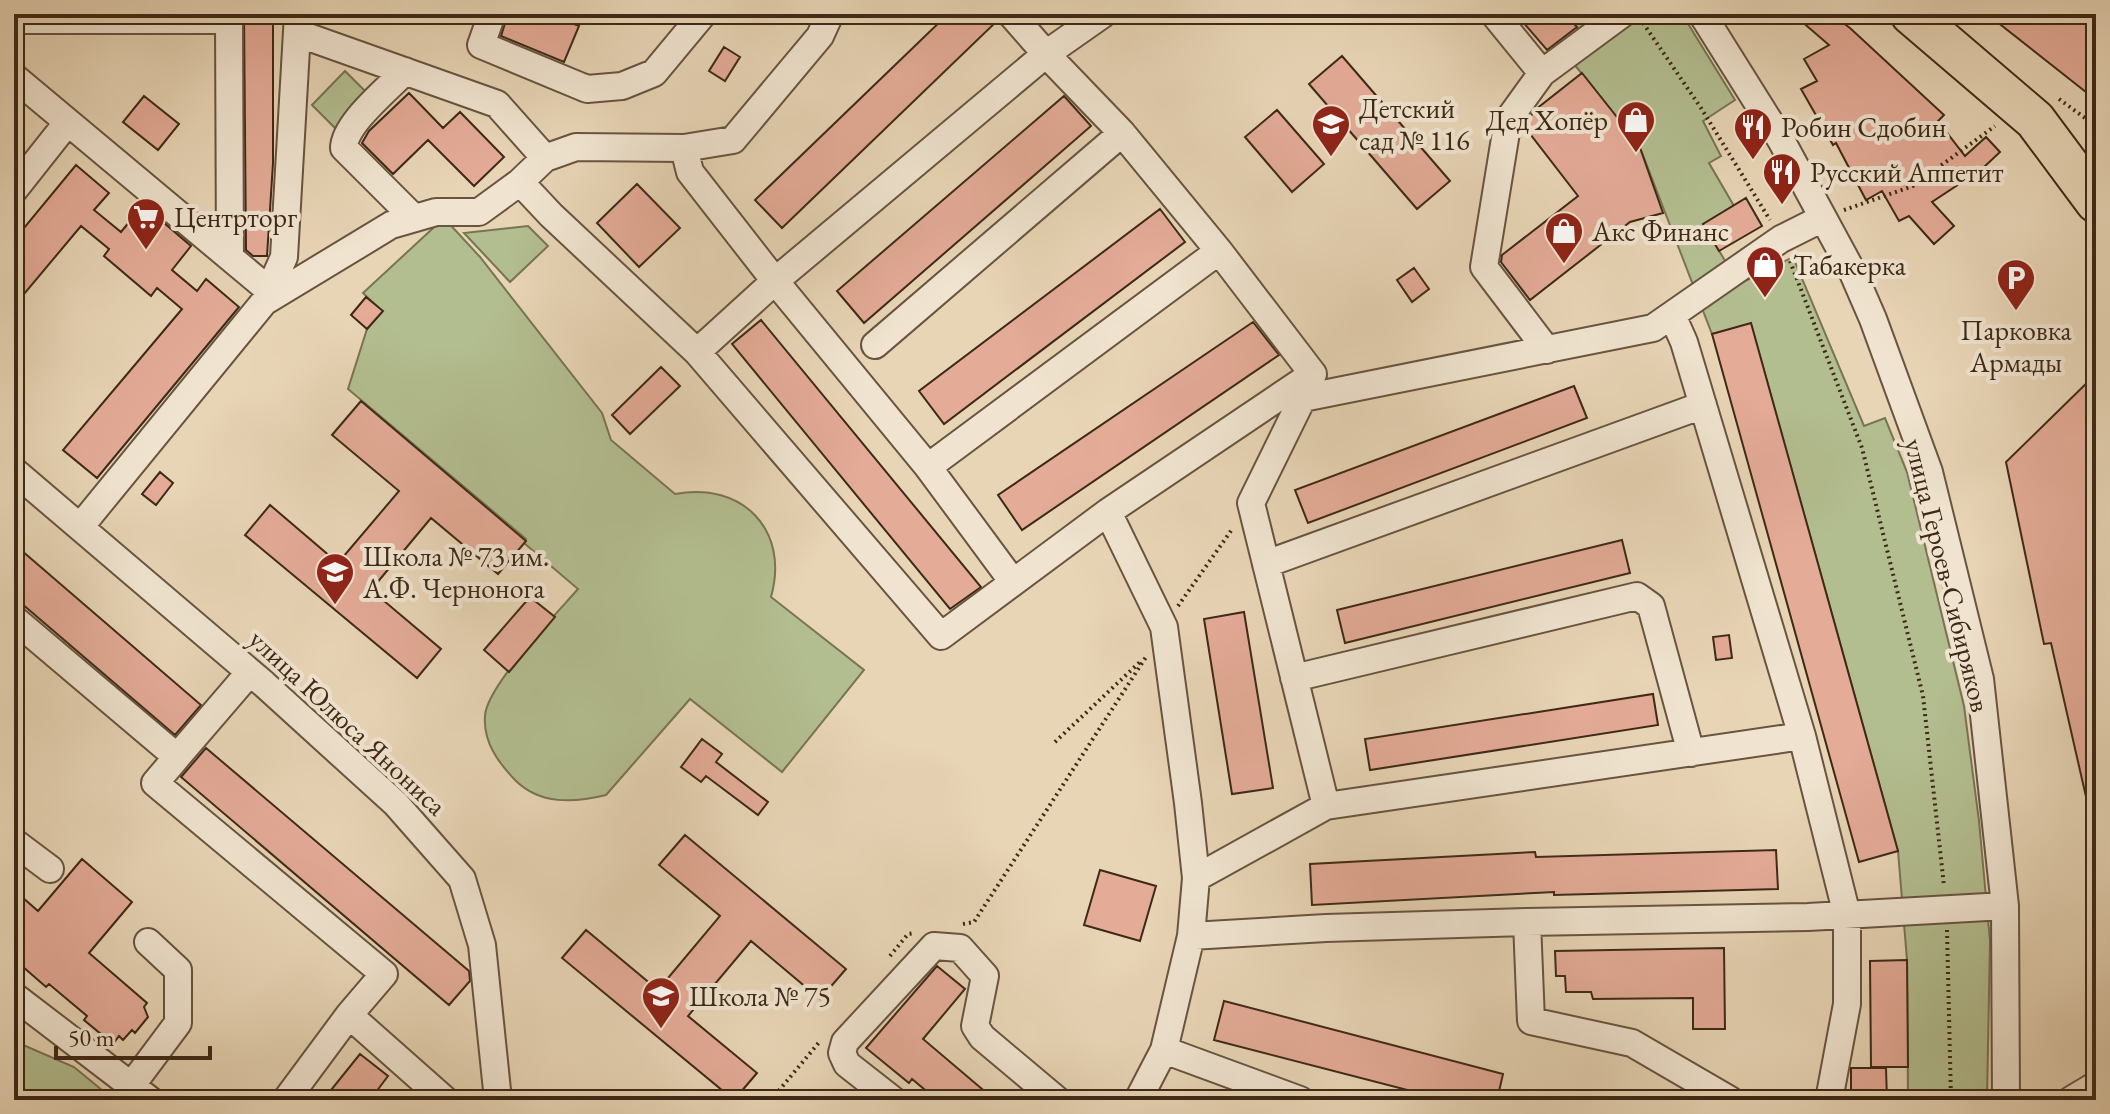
<svg xmlns="http://www.w3.org/2000/svg" width="2110" height="1114" viewBox="0 0 2110 1114" font-family="'EB Garamond',serif">
<rect width="100%" height="100%" fill="#e8d5b6"/>
<filter id="stains"><feTurbulence type="fractalNoise" baseFrequency=".0025" numOctaves="4"/><feColorMatrix values="0 0 0 0 .2 0 0 0 0 .09 0 0 0 0 .02 0 0 0 .5 -.17"/></filter>
<radialGradient id="worn" r=".72"><stop offset=".6" stop-color="#630" stop-opacity="0"/><stop offset="1" stop-color="#630" stop-opacity=".3"/></radialGradient>
<path fill="#b3be90" stroke="#787454" stroke-width="2" d="M1565,14H1682L1735,100L1703,121L1721,156L1709,163L1734,206L1703,224L1739,284L1793,257L1864,426L1885,418L1907,472L1964,706L1979,821L1990,941L1987,1100H1908L1907,960L1898,851L1751,324L1712,334L1639,145L1562,49L1581,32Z
M345,71L369,95L336,129L312,105Z
M444,218L480,257L602,413L611,440L675,494C742,481 790,530 771,597L864,670L782,772L690,699L606,795C574,803 540,805 515,780C498,762 483,742 485,716C486,687 557,613 578,589L524,543L526,539L348,389L367,329L382,311L363,293Z
M528,226L548,246L510,282L464,233Z
M14,1041L74,1067L114,1100H14Z"/>
<path fill="#e4ab97" stroke="#3e2917" stroke-width="2" d="M244,14H273V163L267,256H253L246,250Z
M508,14H550L579,26L564,62L501,36Z
M948,14H995L997,21L782,228L755,200Z
M1516,14H1565L1577,27L1547,50Z
M1793,14H1831L1850,28L1944,115L1938,121L1965,156L1986,137L2000,152L1982,169L1932,202L1954,226L1934,244L1909,216L1899,221L1882,191L1866,200L1836,143L1833,145L1801,89L1817,81L1804,59L1829,45Z
M1987,14H2096V100Z
M724,47L740,57L725,81L709,71Z
M1342,56L1450,181L1417,209L1309,84Z
M1582,73L1639,145L1663,213L1630,222L1530,300L1501,262L1502,255L1578,196L1524,126L1535,110Z
M409,93L443,128L460,112L504,157L474,186L428,140L393,174L362,143L369,131Z
M144,96L179,124L158,150L123,122Z
M1064,96L1091,126L864,323L837,291Z
M1277,110L1324,164L1292,192L1245,137Z
M76,165L109,193L94,210L121,232L143,205L191,246L172,270L197,291L206,279L239,307L97,478L63,450L182,309L157,288L151,296L104,256L109,249L81,226L14,306V240Z
M637,184L680,228L639,267L597,223Z
M1746,198L1762,226L1719,251L1703,224Z
M1160,209L1185,242L944,424L919,391Z
M1414,268L1429,289L1412,302L1397,280Z
M366,297L383,311L367,329L351,315Z
M761,320L981,587L950,609L732,344Z
M1253,322L1279,355L1022,530L998,495Z
M1751,323L1898,851L1859,862L1712,334Z
M661,367L680,386L630,434L612,415Z
M2096,374V809L2089,810L2051,643L2044,644L2006,462Z
M1574,386L1587,418L1308,523L1295,490Z
M361,401L526,541L498,574L431,518L371,590L441,649L417,678L245,535L270,505L338,563L399,491L332,435Z
M160,472L173,483L156,505L142,494Z
M1622,540L1630,573L1345,643L1337,610Z
M14,544L201,705L175,735L14,597Z
M530,597L555,617L509,672L484,650Z
M1244,612L1273,788L1232,794L1204,619Z
M1729,635L1732,658L1716,660L1713,637Z
M1653,694L1658,725L1370,770L1365,739Z
M702,739L722,754L716,762L768,802L758,815L706,776L701,782L681,767Z
M206,748L469,971L470,981L449,1005L181,777Z
M685,835L846,969L820,999L751,941L688,1016L757,1073L734,1100L562,958L586,930L658,990L720,916L659,865Z
M1776,850L1778,889L1554,895V892L1312,905L1310,864L1535,852L1536,857Z
M82,859L132,902L89,953L147,1003L144,1007L148,1017L135,1033L132,1030L123,1040L119,1036L113,1044L84,1020L87,1016L49,984L46,987L14,959V890L38,911Z
M1100,870L1156,886L1140,941L1084,925Z
M1724,948L1725,1029H1693V998L1593,999L1591,992H1566L1565,976H1556L1555,951Z
M1907,960L1908,1067H1871L1870,961Z
M937,966L965,989L923,1039L995,1100H937L912,1079L909,1083L866,1048Z
M1224,1001L1503,1074L1497,1100H1446L1214,1040Z
M360,1054L388,1076L370,1100H323Z
M1851,1068H1886L1887,1100H1851Z"/>
<g fill="none" stroke-linecap="round" stroke-linejoin="round">
<g stroke="#68543f" stroke-width="30">
<path id="minor" d="M492,14L481,45L587,89L622,86L654,73L703,14
M1011,14L1046,54L1103,14
M1494,14L1542,73L1508,120L1484,267L1547,350
M1702,14L1781,140L1853,273L1873,319L1929,472L1980,679L2005,906L2006,1100
M14,20H229L230,257
M405,71C388,89 344,124 344,148L414,218
M1542,73L1622,14
M14,77L270,291
M684,148L690,172L775,281L1046,54L1122,133
M545,158L576,147L684,148L733,140L820,36L830,14
M520,182L551,215L697,352
M14,190L67,123
M264,302L391,225L436,212H479L520,182L545,158L497,104L297,33
M1672,315L1684,342L1802,736L1847,915V1004L1829,1100
M875,345L1122,133L1219,251
M1309,385L1251,503L1326,806
M1303,398L1653,328L1781,239L1823,218
M928,467L1013,582
M14,471L264,684L396,804L462,879L482,945L498,1100
M1108,512L941,636L697,352L775,281L928,467L1219,251L1313,374
M80,527L264,302L284,257L298,14
M1266,564L1703,405
M14,619L177,757L155,783L384,974L349,1015L445,1100
M1294,678L1637,596L1651,606L1691,753
M177,757L250,672
M14,842L50,869
M1196,878L1326,806L1802,736
M1527,922L1531,1021L1632,1043L1730,1100
M1191,936L1326,928L1527,922L1808,917L2005,906
M14,996L150,1100
M131,1086L178,1023V970L148,942
M286,1100L349,1015
M893,1100L847,1064L842,1053L845,1042L934,946L960,948L985,976L975,1026L982,1037L1057,1100
M1138,1100L1164,1050
M1300,1100L1164,1050L1191,936L1196,878L1188,803L1164,627L1108,512L1313,374
M2071,1100L2096,1085"/>
</g>
<g stroke="#3e2917" stroke-width="44">
<path id="highway" d="M1911,14L2035,120L2096,202"/>
</g>
<path stroke="#3e2917" stroke-width="4" stroke-dasharray="2 4" stroke-linecap="butt" d="M1643,23L1701,108L1770,220
M2059,99L2096,126
M1844,210L1913,186L1995,126
M1790,261L1862,448L1923,696L1944,886
M1178,606L1233,528
M1055,742L1141,661
M963,924L974,922L1146,657
M1947,930L1951,1100
M890,956L908,934L915,933
M771,1100L821,1040"/>
<use href="#minor" stroke="#f0e4d0" stroke-width="26"/>
<use href="#highway" stroke="#e8d5b6" stroke-width="40"/>
</g>
<defs>
<g id="shop-pin" transform="scale(2)"><path d="M0 17L-7.5 6A9.5 9.5 0 1 1 7.5 6Z" fill="#8f2418" stroke="#f0e4d0"/><path d="M-5-2.5h2.3a2.7 3.5 0 0 1 5.4 0H5L5.5 6h-11ZM-1.5-2.5h3a1.5 2.3 0 0 0-3 0Z" fill="#fff"/></g>
<g id="school-pin" transform="scale(2)"><path d="M0 17L-7.5 6A9.5 9.5 0 1 1 7.5 6Z" fill="#8f2418" stroke="#f0e4d0"/><path d="M0-5L7-2L0 1L-7-2ZM-4 1L0 2.5L4 1V4Q0 6-4 4Z" fill="#fff"/></g>
<g id="restaurant-pin" transform="scale(2)"><path d="M0 17L-7.5 6A9.5 9.5 0 1 1 7.5 6Z" fill="#8f2418" stroke="#f0e4d0"/><path d="M-5-6h1v4h1v-4h1v4h1v-4h1v5L-1.5 .5V6h-2V.5L-5-1ZM5-6V6H3V1.5H1.5Q1.5-4 5-6Z" fill="#fff"/></g>
<g id="supermarket-pin" transform="scale(2)"><path d="M0 17L-7.5 6A9.5 9.5 0 1 1 7.5 6Z" fill="#8f2418" stroke="#f0e4d0"/><path d="M-6-5.5h2.5l.6 2H6L4.5 2H-2.5L-4.4-4H-6ZM-1.5 3.2a1.3 1.3 0 1 0 .1 0ZM3 3.2a1.3 1.3 0 1 0 .1 0Z" fill="#fff"/></g>
<g id="parking-pin" transform="scale(2)"><path d="M0 17L-7.5 6A9.5 9.5 0 1 1 7.5 6Z" fill="#8f2418" stroke="#f0e4d0"/><path d="M-3.5-5.5H1a3.5 3.5 0 0 1 0 7H-1V5.5H-3.5ZM-1-3.4V-.6H.8a1.4 1.4 0 0 0 0-2.8Z" fill="#fff"/></g>
</defs>
<g fill-rule="evenodd">
<use href="#shop-pin" x="1636" y="120"/>
<use href="#school-pin" x="1331" y="124"/>
<use href="#restaurant-pin" x="1753" y="127"/>
<use href="#restaurant-pin" x="1782" y="172"/>
<use href="#supermarket-pin" x="146" y="217"/>
<use href="#shop-pin" x="1564" y="231"/>
<use href="#shop-pin" x="1765" y="265"/>
<use href="#parking-pin" x="2016" y="278"/>
<use href="#school-pin" x="335" y="572"/>
<use href="#school-pin" x="661" y="996"/>
</g>
<g text-anchor="middle" dominant-baseline="central" stroke-width="8" stroke-linejoin="round" paint-order="stroke">
<g font-size="28" fill="#3e2917" stroke="#f0e4d0" text-anchor="start">
<text x="1359" y="108">Детский<tspan x="1359" dy="32">сад № 116</tspan></text>
<text x="1608" y="120" text-anchor="end">Дед Хопёр</text>
<text x="1781" y="127">Робин Сдобин</text>
<text x="1810" y="172">Русский Аппетит</text>
<text x="174" y="217">Центрторг</text>
<text x="1592" y="231">Акс Финанс</text>
<text x="1793" y="265">Табакерка</text>
<text x="2016" y="330" text-anchor="middle">Парковка<tspan x="2016" dy="32">Армады</tspan></text>
<text x="363" y="556">Школа № 73 им.<tspan x="363" dy="32">А.Ф. Чернонога</tspan></text>
<text x="689" y="996">Школа № 75</text>
</g>
<g font-size="28" fill="#3e2917" stroke="#f0e4d0">
<text transform="translate(1948 575) rotate(76)">улица Героев-Сибиряков</text>
<text transform="translate(348 722) rotate(43)">улица Юлюса Янониса</text>
</g>
</g>
<rect width="2110" height="1114" fill="none" stroke="#e8d5b6" stroke-width="48"/>
<rect x="16" y="16" width="2078" height="1082" fill="none" stroke="#3e2917" stroke-width="4"/>
<rect x="24" y="24" width="2062" height="1066" fill="none" stroke="#3e2917" stroke-width="2"/>
<path d="M56 1046v12h154v-12" fill="none" stroke="#3e2917" stroke-width="4"/>
<text x="68" y="1046" font-size="24" fill="#3e2917" stroke="#f0e4d0" stroke-width="6" paint-order="stroke">50 m</text>
<rect width="100%" height="100%" filter="url(#stains)"/>
<rect width="100%" height="100%" fill="url(#worn)"/>
</svg>
